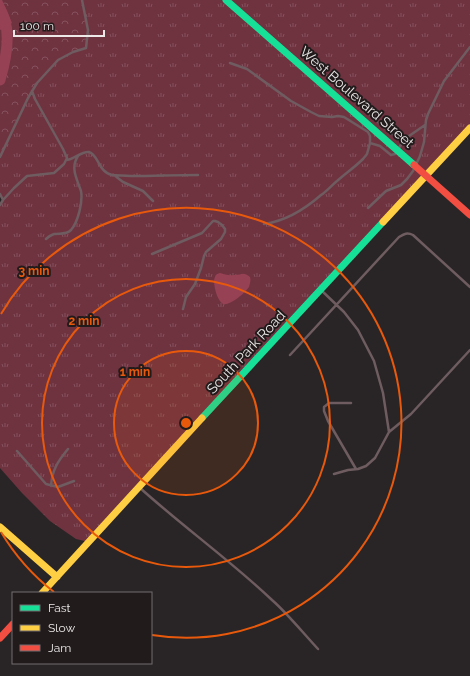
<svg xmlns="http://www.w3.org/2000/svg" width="470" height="676" viewBox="0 0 470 676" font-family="Raleway,sans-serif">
<defs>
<pattern id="grass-tufts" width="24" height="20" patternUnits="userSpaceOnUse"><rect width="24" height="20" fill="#6f3340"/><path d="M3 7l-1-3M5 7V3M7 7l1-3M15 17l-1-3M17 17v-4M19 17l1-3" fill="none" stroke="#84515c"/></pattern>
<pattern id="forest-crowns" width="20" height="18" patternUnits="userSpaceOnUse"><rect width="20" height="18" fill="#6f3340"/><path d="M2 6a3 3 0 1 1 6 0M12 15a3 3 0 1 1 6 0" fill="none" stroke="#84515c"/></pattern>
</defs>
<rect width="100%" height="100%" fill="#292526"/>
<path fill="url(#grass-tufts)" d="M82,0H470V129L89,542L76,539L50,521L22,493L0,468V206L3,200L0,194V157L28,98Z"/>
<path fill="url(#forest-crowns)" d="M0,0H82L88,30L86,48L58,60L32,91L0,157Z"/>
<path fill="#974155" d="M0,0H2L3,2L12,23L0,30Z
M220,273C224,274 229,276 234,275C242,275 243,271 250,277C251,281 250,283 249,287C245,293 230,306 223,304C217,301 212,282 215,277C216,274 217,274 220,273Z"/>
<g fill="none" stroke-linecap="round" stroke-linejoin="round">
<path stroke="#974155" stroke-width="11" d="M0,9C2,13 4,17 5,21C10,38 5,63 0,80"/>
<path stroke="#6e5c60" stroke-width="2.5" d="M230,63L247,69L291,101L311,112L319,116L332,117L338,116L344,117L368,132L370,136V143L367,154L363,159C355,167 346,173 337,181C332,185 327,191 321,195C305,209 286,221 264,224
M365,110L390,133L404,140
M370,143L380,146L391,155L395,154L404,140L409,136L425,125
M0,157L28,98L37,83L58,60L73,52L86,48L88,30L82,0
M66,160C74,160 81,151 89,152C99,155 98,172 112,175C118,176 124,175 131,176C153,176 176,175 198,175
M114,175L123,182L143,191L153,201
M0,194L3,200L0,205
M3,200L14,188L27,176L54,173L64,164L67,158L63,149L35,99L32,91
M368,208L386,191L401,185L407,179L413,171L420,156L424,142L426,120L428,114L444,81L470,47
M46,239C48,237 51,235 54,234C60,233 66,235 71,230C78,222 83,202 81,191C77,179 70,168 78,156
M152,254L202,233L213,221H215L218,222L222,225L225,229V232L221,239L206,252L204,256L201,268L195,284L186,297L183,309
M321,290L344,312L358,330L374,361L383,393L389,432L375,458L366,466L358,469L348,470L334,474
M290,355L399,237C404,234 407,232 413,235L470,287
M351,403H329L324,407V411L328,421L356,469
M389,432L411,414L470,350
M17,451L46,484L58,487L74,481
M51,486C52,470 58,461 68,449
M139,487C182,526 230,560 272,600C288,614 303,633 318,649"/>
<path stroke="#16e098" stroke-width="7" d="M226,0L414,165
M202,418L383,222"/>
<path stroke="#ffcf43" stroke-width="7" d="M383,222L470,128
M0,527L57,577
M42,593L202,418"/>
<path stroke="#f24e42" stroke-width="7" d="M414,165L470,215
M0,638L13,624"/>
</g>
<circle cx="186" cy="423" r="72" fill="#e8590c" fill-opacity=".12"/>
<g fill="none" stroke="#e8590c" stroke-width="2">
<circle cx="186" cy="423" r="72"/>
<circle cx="186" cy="423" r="144"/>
<path d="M54 592A215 215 0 0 1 1 532M1 314A215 215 0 1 1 152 635"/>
</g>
<g text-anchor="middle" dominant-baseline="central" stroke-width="4" stroke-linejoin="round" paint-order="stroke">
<g font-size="14" fill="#ede9e9" stroke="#211b1c">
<text transform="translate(357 97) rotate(41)">West Boulevard Street</text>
<text transform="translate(246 352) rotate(-47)">South Park Road</text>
</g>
</g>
<circle cx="186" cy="423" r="6" fill="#e8590c" stroke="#211b1c" stroke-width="2"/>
<g font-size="12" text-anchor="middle" font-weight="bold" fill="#e8590c" stroke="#211b1c" stroke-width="4" stroke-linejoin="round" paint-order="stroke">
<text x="34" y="275">3 min</text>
<text x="84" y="325">2 min</text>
<text x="135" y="376">1 min</text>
</g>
<rect x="12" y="592" width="140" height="72" fill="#211b1c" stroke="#736d6e"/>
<rect x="20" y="605" width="20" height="6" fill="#16e098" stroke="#736d6e"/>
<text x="48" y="612" font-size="12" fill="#ede9e9">Fast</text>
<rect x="20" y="625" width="20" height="6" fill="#ffcf43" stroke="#736d6e"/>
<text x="48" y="632" font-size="12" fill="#ede9e9">Slow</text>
<rect x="20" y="645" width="20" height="6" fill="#f24e42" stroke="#736d6e"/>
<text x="48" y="652" font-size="12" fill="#ede9e9">Jam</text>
<path d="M14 30v6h90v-6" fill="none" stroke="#ede9e9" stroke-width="2"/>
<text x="20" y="30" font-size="12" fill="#ede9e9" stroke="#211b1c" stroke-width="3" paint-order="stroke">100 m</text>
</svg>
